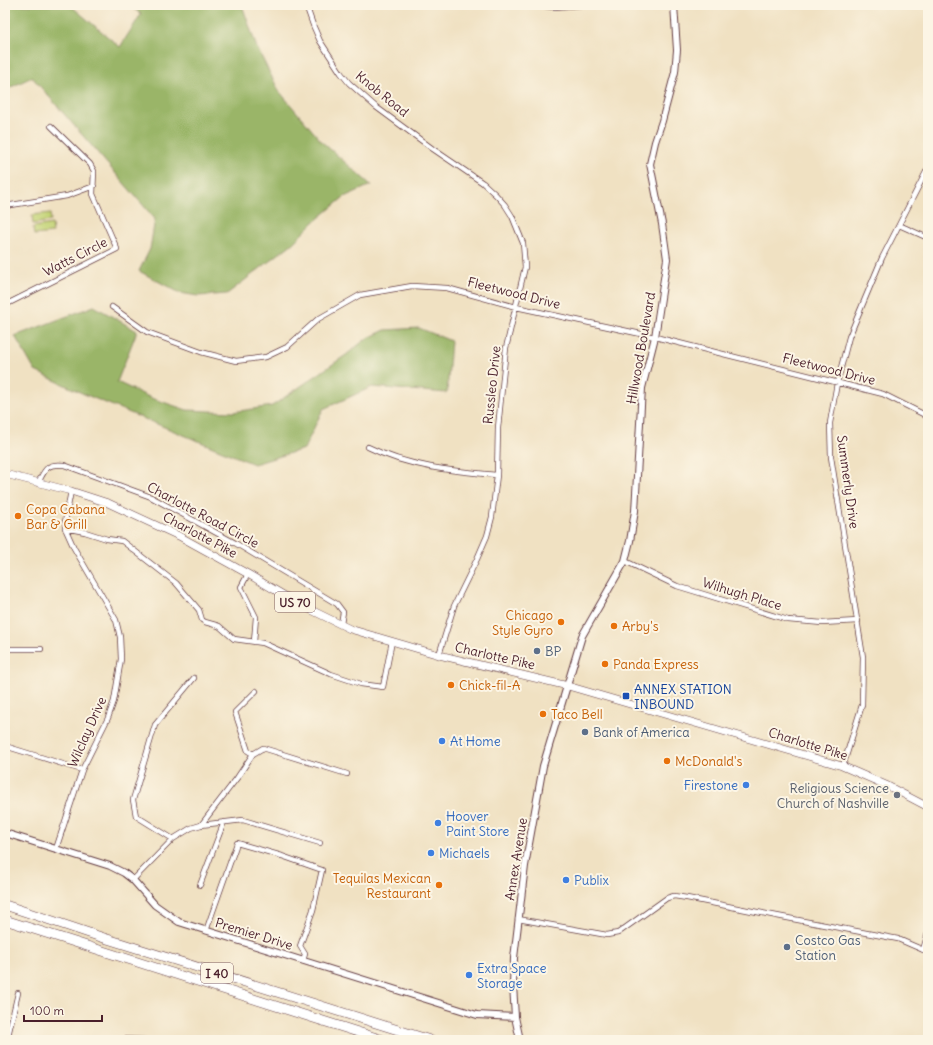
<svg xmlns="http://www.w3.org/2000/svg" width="933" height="1045" viewBox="0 0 933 1045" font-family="Delius,sans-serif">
<rect width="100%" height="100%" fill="#fcf5e5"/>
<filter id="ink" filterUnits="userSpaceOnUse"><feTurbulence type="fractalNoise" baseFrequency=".025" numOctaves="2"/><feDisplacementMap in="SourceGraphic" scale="8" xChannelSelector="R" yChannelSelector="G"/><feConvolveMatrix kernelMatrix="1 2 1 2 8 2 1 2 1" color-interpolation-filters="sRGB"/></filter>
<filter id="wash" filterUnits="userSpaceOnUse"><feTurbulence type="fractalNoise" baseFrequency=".012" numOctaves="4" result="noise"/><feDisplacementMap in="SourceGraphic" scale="16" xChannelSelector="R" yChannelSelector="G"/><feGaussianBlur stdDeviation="0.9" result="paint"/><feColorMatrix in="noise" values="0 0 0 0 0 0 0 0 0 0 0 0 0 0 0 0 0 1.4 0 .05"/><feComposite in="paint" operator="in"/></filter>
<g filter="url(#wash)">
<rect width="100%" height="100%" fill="#f0e1c2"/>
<path fill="#c3d376" stroke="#867950" d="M50,213L51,221L33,224L32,215Z
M52,224L53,233L34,235L33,227Z"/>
<path fill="#9ab567" stroke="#726a49" d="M5,5H70L120,47L141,14L129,5H242L257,48L279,91L322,142L371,185L344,197L314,222L293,243L227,294L198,296L180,293L139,271L150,249L155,219L32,77L5,90Z
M94,306L137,331L117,382L151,398L187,410L233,412L272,406L346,355L366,339L385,330L419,328L451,341L447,393L372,387L323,409L304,449L254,464L84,394L35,371L15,336Z"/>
</g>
<g filter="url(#ink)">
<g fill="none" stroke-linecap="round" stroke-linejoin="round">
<g stroke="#633c42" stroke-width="6">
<path id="minor" d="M306,5L313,25L320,41L341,73L349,83L376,107L433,149L483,183L496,195L505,205L512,216L523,243L525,267L506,348L498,428L497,475L492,517L487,536L477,559L454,606L439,655
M534,5L554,7L582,5
M5,206L67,196L94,186
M899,225L928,238
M5,305L117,249L93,194L94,171L90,164L51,126
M112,307L147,332L201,352L236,361L266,357L287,347L318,319L360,295L412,286L447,288L516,307L655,337L883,394L923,414L928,418
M368,447C408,467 453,471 497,475
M38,483C45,469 47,463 64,465L151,497L235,543L337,604L343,612L341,624
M65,528L85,532L107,539L122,541L176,583L199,610L202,620L205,622L219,626L234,639L263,643L331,674L361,684L383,687L392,641
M625,561L677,586L788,620L822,623L858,621
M248,574L241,587L256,617L254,642
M5,649H41
M5,746L82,770
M253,754L248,751L235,712L256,691
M843,766L862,705L863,657L831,457L830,423L837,383L849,337L882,258L928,168
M201,825L243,820L320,843
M173,839L136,816L133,800L155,725L194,678
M56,849L82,770L108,718L114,701L121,659L120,637L116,620L74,548L65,528V522L71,491
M133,880L173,839L191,828L201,825L237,778L253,754L263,748L347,774
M200,885L224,822
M518,919L607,935L618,933L667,898L674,896L687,898L777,916L898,939L928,952
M206,931L237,843L282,856L322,870L313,910L300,946L305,954L303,961
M923,950L928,933
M7,1040L18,993
M106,1040L117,1039L147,1040"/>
</g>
<g stroke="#633c42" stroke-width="8">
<path id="tertiary" d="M5,833L110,866L124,873L133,880L155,905L179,922L477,1015L515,1017
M520,1040L515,1017L513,985L514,958L525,866L543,766L582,636L625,561L630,541L635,511L642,388L655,337L667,259L662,224L650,164L655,142L662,121L675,72L677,50L674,5"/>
</g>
<g stroke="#633c42" stroke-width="8">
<path id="primary" d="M5,474L71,491L108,503L179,536L248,574L297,603L350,629L439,655L568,686L842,766L888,786L928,807"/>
</g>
<g stroke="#633c42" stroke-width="10">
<path id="motorway" d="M5,905L101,937L430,1040
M5,920L383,1040"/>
</g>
<use href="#minor" stroke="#fff" stroke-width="4.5"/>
<use href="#tertiary" stroke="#fff" stroke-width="6"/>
<use href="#primary" stroke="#fff" stroke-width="7"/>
<use href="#motorway" stroke="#fff" stroke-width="9"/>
</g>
</g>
<g fill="#e8710a" stroke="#fcf5e5" stroke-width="1.5">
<circle cx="18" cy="516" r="4"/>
<circle cx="561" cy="622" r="4"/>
<circle cx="614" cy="626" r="4"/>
<circle cx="605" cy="664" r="4"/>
<circle cx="451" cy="685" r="4"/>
<circle cx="543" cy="714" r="4"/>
<circle cx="667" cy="761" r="4"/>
<circle cx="439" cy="885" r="4"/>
</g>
<g fill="#5c6f8a" stroke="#fcf5e5" stroke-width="1.5">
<circle cx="537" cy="651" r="4"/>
<circle cx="585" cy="732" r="4"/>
<circle cx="787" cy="947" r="4"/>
</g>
<rect fill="#1a4fb4" stroke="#fcf5e5" stroke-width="1.5" x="622" y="692" width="8" height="8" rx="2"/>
<g fill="#3f7fe0" stroke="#fcf5e5" stroke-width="1.5">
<circle cx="442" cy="741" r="4"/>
<circle cx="746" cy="785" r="4"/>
<circle cx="438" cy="823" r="4"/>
<circle cx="431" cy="853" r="4"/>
<circle cx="566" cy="880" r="4"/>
<circle cx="469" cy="975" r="4"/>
</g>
<circle fill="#6b7280" stroke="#fcf5e5" stroke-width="1.5" cx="897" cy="795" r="4"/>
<g text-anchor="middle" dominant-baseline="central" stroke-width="4" stroke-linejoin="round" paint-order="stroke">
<g fill="#fcf5e5" stroke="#7f5f63" stroke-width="1">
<rect x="275" y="592" width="40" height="20" rx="3"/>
<rect x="201" y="963" width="32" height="20" rx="3"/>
</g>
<g font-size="12" font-weight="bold" fill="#4a1f2b">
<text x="295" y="602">US 70</text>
<text x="217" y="973">I 40</text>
</g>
<g font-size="13" fill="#4a1f2b" stroke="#fcf5e5">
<text transform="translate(382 94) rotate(39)">Knob Road</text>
<text transform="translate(75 257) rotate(-27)">Watts Circle</text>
<text transform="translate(514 293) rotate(14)">Fleetwood Drive</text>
<text transform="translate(641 348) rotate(-80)">Hillwood Boulevard</text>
<text transform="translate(829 369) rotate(14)">Fleetwood Drive</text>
<text transform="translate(492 385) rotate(-84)">Russleo Drive</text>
<text transform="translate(848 482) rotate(82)">Summerly Drive</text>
<text transform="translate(203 515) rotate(28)">Charlotte Road Circle</text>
<text transform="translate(200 535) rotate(28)">Charlotte Pike</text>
<text transform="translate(742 594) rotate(17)">Wilhugh Place</text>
<text transform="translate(495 656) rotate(13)">Charlotte Pike</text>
<text transform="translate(87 732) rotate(-66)">Wilclay Drive</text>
<text transform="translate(808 744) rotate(17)">Charlotte Pike</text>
<text transform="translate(516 859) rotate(-81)">Annex Avenue</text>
<text transform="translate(254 934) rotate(17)">Premier Drive</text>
</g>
<g font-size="13" fill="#c56008" stroke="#fcf5e5" text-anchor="start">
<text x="26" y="509">Copa Cabana<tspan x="26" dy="15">Bar &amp; Grill</tspan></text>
<text x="553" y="615" text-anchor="end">Chicago<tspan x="553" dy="15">Style Gyro</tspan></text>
<text x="622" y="626">Arby's</text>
<text x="613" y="664">Panda Express</text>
<text x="459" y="685">Chick-fil-A</text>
<text x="551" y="714">Taco Bell</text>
<text x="675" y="761">McDonald's</text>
<text x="431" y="878" text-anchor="end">Tequilas Mexican<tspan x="431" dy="15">Restaurant</tspan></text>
</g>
<g font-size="13" fill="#4e5e75" stroke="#fcf5e5" text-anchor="start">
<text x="545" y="651">BP</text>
<text x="593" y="732">Bank of America</text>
<text x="795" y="940">Costco Gas<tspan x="795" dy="15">Station</tspan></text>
</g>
<g font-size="13" fill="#164399" stroke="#fcf5e5" text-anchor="start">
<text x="634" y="689">ANNEX STATION<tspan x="634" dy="15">INBOUND</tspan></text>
</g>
<g font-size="13" fill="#366cbe" stroke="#fcf5e5" text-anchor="start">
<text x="450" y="741">At Home</text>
<text x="738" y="785" text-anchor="end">Firestone</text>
<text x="446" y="816">Hoover<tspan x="446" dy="15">Paint Store</tspan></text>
<text x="439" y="853">Michaels</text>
<text x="574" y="880">Publix</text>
<text x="477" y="968">Extra Space<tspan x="477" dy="15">Storage</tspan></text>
</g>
<g font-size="13" fill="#5b616d" stroke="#fcf5e5" text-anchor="end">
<text x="889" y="788">Religious Science<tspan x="889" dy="15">Church of Nashville</tspan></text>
</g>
</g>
<rect width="933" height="1045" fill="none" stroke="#fcf5e5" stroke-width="20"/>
<path d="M24 1015v6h78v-6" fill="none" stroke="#4a1f2b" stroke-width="2"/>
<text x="30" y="1015" font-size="12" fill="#4a1f2b" stroke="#fcf5e5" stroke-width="3" paint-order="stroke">100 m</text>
</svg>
